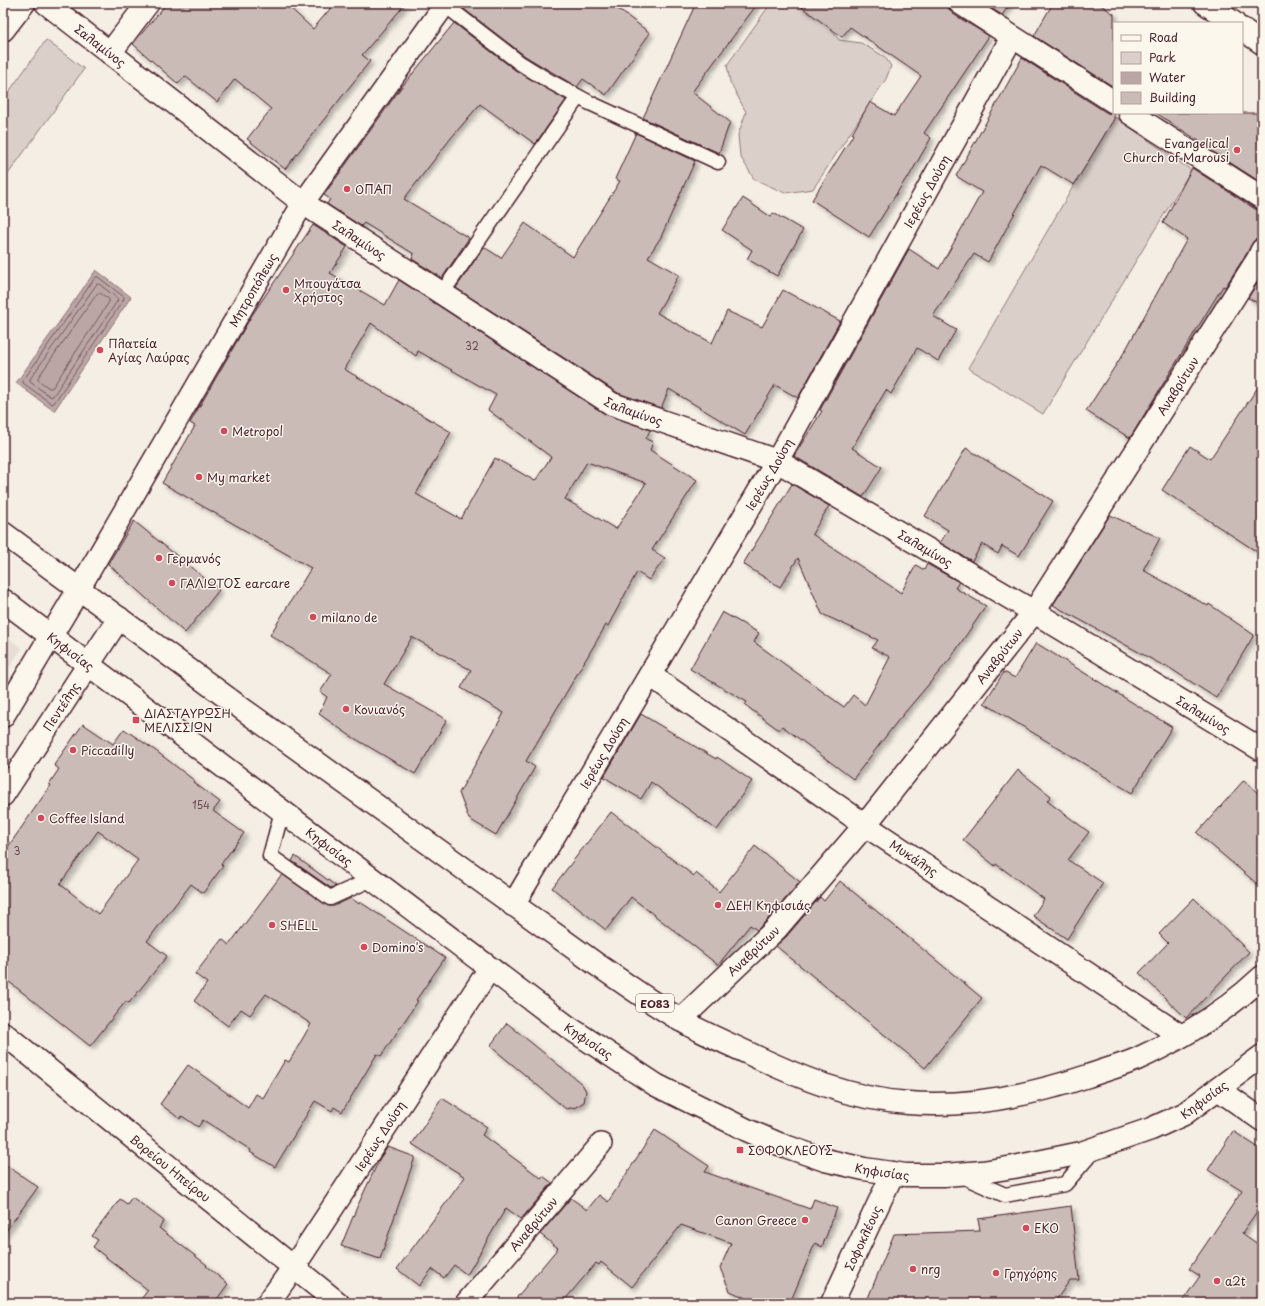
<svg xmlns="http://www.w3.org/2000/svg" width="1265" height="1306" viewBox="0 0 1265 1306" font-family="'Playpen Sans',sans-serif">
<defs>
<filter id="shadow"><feDropShadow dx="3.5" dy="3.5" stdDeviation="2" flood-color="#0004"/></filter>
</defs>
<rect width="100%" height="100%" fill="#f4eee4"/>
<filter id="ink" filterUnits="userSpaceOnUse"><feTurbulence type="fractalNoise" baseFrequency=".025" numOctaves="2"/><feDisplacementMap in="SourceGraphic" scale="8" xChannelSelector="R" yChannelSelector="G"/><feConvolveMatrix kernelMatrix="1 2 1 2 8 2 1 2 1" color-interpolation-filters="sRGB"/></filter>
<g filter="url(#ink)">
<path fill="#e7dfd6" d="M3,634L22,648L3,677Z"/>
<path fill="#dbd0c9" stroke="#92787a" d="M771,3H824L826,23L839,40L861,43L885,57L891,66L886,79L813,189L785,193L754,179L740,156L738,135L746,112L730,82L727,65Z
M46,40L84,69L3,181V100Z
M1115,117L1191,170L1043,414L968,368L1074,185Z"/>
<path fill="#baa7a5" stroke="#8d7174" d="M96,270L131,297L54,411L16,383Z"/>
<g fill="none" stroke-linecap="round" stroke-linejoin="round">
<path stroke="#77555c" stroke-width="1" d="M96,277H98L124,297V299L54,403L52,404L23,383V381Z
M99,284L117,298L118,300L53,396L51,397L30,382V379L96,285Z
M98,293H100L109,299V302L52,388H49L38,380V378Z"/>
</g>
<path fill="#cabbb6" stroke="#4a1f2b" fill-rule="evenodd" filter="url(#shadow)" d="M167,3H285L313,29L335,3H406L362,55L370,61L285,169L247,139L271,109L235,79L217,102L185,76L178,84L133,44Z
M469,3H610L650,33L606,95L583,79L577,87L525,56L464,9Z
M696,3H758L692,92L730,122L719,153L643,118Z
M796,3H948L949,9L953,14L989,36L924,133L931,138L908,178L907,177L869,237L812,200L853,135L852,134L870,102L894,116L921,76L850,27L842,37Z
M983,3H1011L1002,15Z
M1053,3H1098L1114,14V87L1034,36Z
M454,23L515,70L566,100L535,144L480,104L451,138L404,199L469,238L442,278L412,259L414,254L364,223L361,226L327,204L330,199L324,195L400,89Z
M1022,58L1107,113L1114,114V119L1074,185L1041,165L988,262L974,254L933,316L956,330L938,361L917,348L891,394L886,390L852,448L882,467L863,497L794,456L822,411L820,410L909,249L939,269L982,192L956,176Z
M1156,113H1262V183L1204,146L1205,145Z
M636,133L695,161L661,237L648,257L679,275L657,313L712,343L727,311L762,327L783,290L840,321L798,398L775,385L745,435L669,389L661,408L618,393L456,288L484,247L501,258L525,223L573,257L620,181L615,179Z
M1192,168L1255,209L1262,210V238L1255,240L1251,245L1247,253L1225,287L1223,286L1130,438L1086,411L1125,351L1187,239L1163,223Z
M743,198L771,217L773,213L803,230L777,276L747,259L752,250L722,230Z
M313,225L347,247L330,273L385,305L399,280L605,414L650,430L646,439L653,442L650,450L697,480L652,550L665,558L649,580L637,572L608,626L606,625L526,761L535,767L496,835L469,819L459,793L504,713L461,688L471,670L412,637L384,684L447,720L415,774L349,735L319,714L327,697L320,692L332,674L270,635L311,568L162,483L195,426L190,423L252,315ZM371,323L416,356L418,351L496,395L488,410L551,457L535,481L495,458L461,519L416,494L451,432L344,369ZM587,462L646,483L616,529L565,499Z
M1262,276V305L1248,298Z
M1262,381V555L1162,490L1190,446L1210,459Z
M966,448L1053,501L1019,556L1002,546L998,554L982,544L972,561L940,543L948,530L925,516Z
M792,484L829,506L812,534L901,593L916,565L924,570L927,564L959,582L955,588L986,606L950,659L896,723L853,779L782,726L779,730L745,705L747,702L690,669L722,612L759,633L754,642L844,707L853,695L865,705L890,657L872,648L878,640L822,614L798,558L780,587L743,564Z
M1110,515L1160,538L1143,570L1208,606L1209,604L1254,635L1216,698L1165,665L1164,666L1053,605Z
M134,521L219,590L185,633L108,564Z
M1036,643L1172,727L1132,793L984,703L1004,672L1015,678Z
M641,714L716,759L717,757L752,781L717,830L651,782L641,799L604,777Z
M83,724L113,744L124,729L156,751L195,781L193,782L220,802L213,811L244,833L221,864L223,866L203,893L191,884L147,941L167,956L129,1003L126,1001L90,1046L3,977V854L51,785L49,784L59,769L54,765ZM98,831L138,860L98,914L60,884Z
M1018,770L1051,796L1047,801L1089,832L1068,860L1103,883L1067,939L1033,916L1044,899L996,864L995,866L963,840Z
M1244,780L1262,797V888L1197,833Z
M611,812L694,876L696,873L719,892L755,846L800,882L767,920L757,930L750,925L718,965L631,897L606,930L552,888Z
M295,856L336,886L331,888L292,861Z
M282,874L329,906H334L351,898L359,904L360,902L445,958L416,1000L418,1001L381,1056L377,1054L342,1112L334,1107L332,1111L315,1101L275,1167L250,1152L251,1150L203,1120L198,1127L182,1116L180,1119L160,1104L188,1065L248,1108L256,1094L263,1098L285,1060L289,1062L311,1024L266,994L250,1015L241,1009L228,1026L194,1001L207,983L195,974L222,939L229,945Z
M840,881L982,998L925,1068L776,946L786,937L820,897L824,901Z
M1194,898L1249,952L1186,1018L1139,973L1168,943L1159,934Z
M507,1023L582,1084L586,1091L584,1102L576,1107L566,1109L490,1046Z
M442,1098L487,1127L482,1135L541,1178L543,1176L552,1183L521,1219L506,1208L467,1275L454,1265L444,1278L432,1269L419,1286L397,1269L465,1177L412,1144Z
M655,1130L709,1166L705,1172L810,1209L814,1199L837,1208L822,1247L815,1243L790,1303H757L730,1291L720,1268L731,1243L681,1225L632,1287L601,1262L599,1265L596,1263L562,1303H512L558,1248L540,1234L571,1198L587,1210L599,1195L608,1202Z
M1233,1131L1262,1150V1204L1242,1233L1262,1247V1303H1181L1200,1276L1189,1269L1242,1191L1208,1170Z
M388,1147L415,1157L380,1259L341,1246L357,1207L380,1158Z
M3,1163L38,1187L3,1235Z
M132,1197L164,1221L159,1228L207,1265L206,1266L228,1284L214,1303H138L148,1290L93,1247L98,1240L92,1236L120,1199L127,1204Z
M1071,1206L1079,1280H1070L1054,1303H866L894,1234L980,1231L978,1219Z"/>
<g fill="none" stroke-linecap="round" stroke-linejoin="round">
<g stroke="#4a1f2b" stroke-width="17">
<path id="service" d="M445,5L520,63L549,81L590,103L718,162
M442,293L578,97
M282,811L270,856L330,898L372,879
M962,1176L1005,1195L1065,1184L1094,1150"/>
</g>
<g stroke="#4a1f2b" stroke-width="24">
<g id="pedestrian">
<path id="s1" d="M79,589L303,203L446,3"/>
<path id="s2" d="M466,1303L601,1144"/>
</g>
</g>
<g stroke="#4a1f2b" stroke-width="25">
<g id="minor">
<path d="M960,3L1114,102"/>
<path d="M1205,3L1234,23"/>
<path d="M1242,29L1262,43"/>
<path d="M1130,113L1262,198"/>
<path id="s3" d="M650,675L865,825L1181,1036"/>
<path id="s4" d="M513,905L777,461L1012,37"/>
<path id="s5" d="M680,1020L776,929L865,825L1034,612L1258,259L1262,250"/>
<path id="s6" d="M3,1033L338,1303"/>
<path d="M1218,1089L1262,1120"/>
<path id="s7" d="M268,1303L293,1268L490,968"/>
<path id="s8" d="M832,1303L893,1173"/>
</g>
</g>
<g stroke="#4a1f2b" stroke-width="25">
<g id="tertiary">
<path id="s9" d="M46,3L303,203L612,404L777,461L1034,612L1262,750"/>
<path d="M3,30L24,3"/>
<path d="M110,53L148,3"/>
</g>
</g>
<g stroke="#4a1f2b" stroke-width="25">
<g id="secondary">
<path d="M3,716L79,589"/>
<path id="s10" d="M3,795L119,618"/>
</g>
</g>
<g stroke="#4a1f2b" stroke-width="25">
<g id="primary">
<path d="M3,533L237,705L596,964C623,982 650,1002 679,1019C700,1032 725,1042 748,1053C798,1077 851,1099 908,1103C969,1108 1031,1095 1088,1076C1104,1070 1121,1066 1137,1059C1183,1038 1226,1011 1262,977"/>
<path id="s11" d="M3,600L568,1027L656,1085L749,1131L779,1144L825,1160L864,1169L906,1175H945L982,1172L1014,1167L1081,1153L1151,1129L1184,1114L1262,1056"/>
</g>
</g>
<use href="#service" stroke="#fbf7ec" stroke-width="14"/>
<use href="#pedestrian" stroke="#fbf7ec" stroke-width="21"/>
<use href="#minor" stroke="#fbf7ec" stroke-width="22"/>
<use href="#tertiary" stroke="#fbf7ec" stroke-width="22"/>
<use href="#secondary" stroke="#fbf7ec" stroke-width="22"/>
<use href="#primary" stroke="#fbf7ec" stroke-width="22"/>
</g>
</g>
<g fill="#d1495b" stroke="#fbf7ec" stroke-width="1.5">
<circle cx="1237" cy="150" r="4"/>
<circle cx="347" cy="189" r="4"/>
<circle cx="286" cy="290" r="4"/>
<circle cx="100" cy="350" r="4"/>
<circle cx="224" cy="431" r="4"/>
<circle cx="199" cy="477" r="4"/>
<circle cx="159" cy="558" r="4"/>
<circle cx="172" cy="583" r="4"/>
<circle cx="313" cy="617" r="4"/>
<circle cx="346" cy="709" r="4"/>
<rect x="132" y="716" width="8" height="8" rx="2"/>
<circle cx="73" cy="750" r="4"/>
<circle cx="41" cy="818" r="4"/>
<circle cx="718" cy="905" r="4"/>
<circle cx="272" cy="925" r="4"/>
<circle cx="364" cy="947" r="4"/>
<rect x="736" y="1146" width="8" height="8" rx="2"/>
<circle cx="805" cy="1220" r="4"/>
<circle cx="1026" cy="1228" r="4"/>
<circle cx="913" cy="1269" r="4"/>
<circle cx="996" cy="1273" r="4"/>
<circle cx="1217" cy="1281" r="4"/>
</g>
<g text-anchor="middle" dominant-baseline="central" stroke-width="3" stroke-linejoin="round" paint-order="stroke">
<g font-size="10" fill="#6a464e">
<text x="472" y="345">32</text>
<text x="201" y="804">154</text>
<text x="17" y="850">3</text>
</g>
<rect fill="#fbf7ec" stroke="#7f6065" stroke-width="1" x="636" y="994" width="38" height="18" rx="3"/>
<g font-size="11" font-weight="bold" fill="#4a1f2b">
<text x="655" y="1003">ΕΟ83</text>
</g>
<g font-size="12" fill="#4a1f2b" stroke="#fbf7ec">
<text stroke="none"><textPath href="#s9" startOffset="69">Σαλαμίνος</textPath></text>
<text stroke="none"><textPath href="#s4" startOffset="825">Ιερέως Δούση</textPath></text>
<text stroke="none"><textPath href="#s9" startOffset="393">Σαλαμίνος</textPath></text>
<text stroke="none"><textPath href="#s1" startOffset="346">Μητροπόλεως</textPath></text>
<text stroke="none"><textPath href="#s5" startOffset="809">Αναβρύτων</textPath></text>
<text stroke="none"><textPath href="#s9" startOffset="717">Σαλαμίνος</textPath></text>
<text stroke="none"><textPath href="#s4" startOffset="501">Ιερέως Δούση</textPath></text>
<text stroke="none"><textPath href="#s9" startOffset="1041">Σαλαμίνος</textPath></text>
<text stroke="none"><textPath href="#s11" startOffset="85">Κηφισίας</textPath></text>
<text stroke="none"><textPath href="#s5" startOffset="485">Αναβρύτων</textPath></text>
<text stroke="none"><textPath href="#s10" startOffset="106">Πεντέλης</textPath></text>
<text stroke="none"><textPath href="#s9" startOffset="1365">Σαλαμίνος</textPath></text>
<text stroke="none"><textPath href="#s4" startOffset="177">Ιερέως Δούση</textPath></text>
<text stroke="none"><textPath href="#s11" startOffset="409">Κηφισίας</textPath></text>
<text stroke="none"><textPath href="#s3" startOffset="321">Μυκάλης</textPath></text>
<text stroke="none"><textPath href="#s5" startOffset="101">Αναβρύτων</textPath></text>
<text stroke="none"><textPath href="#s11" startOffset="733">Κηφισίας</textPath></text>
<text stroke="none"><textPath href="#s11" startOffset="1393">Κηφισίας</textPath></text>
<text stroke="none"><textPath href="#s7" startOffset="201">Ιερέως Δούση</textPath></text>
<text stroke="none"><textPath href="#s6" startOffset="215">Βορείου Ηπείρου</textPath></text>
<text stroke="none"><textPath href="#s11" startOffset="1057">Κηφισίας</textPath></text>
<text stroke="none"><textPath href="#s2" startOffset="104">Αναβρύτων</textPath></text>
<text stroke="none"><textPath href="#s8" startOffset="72">Σοφοκλέους</textPath></text>
</g>
<g font-size="12" fill="#4a1f2b" stroke="#fbf7ec" text-anchor="start">
<text x="1229" y="143" text-anchor="end">Evangelical<tspan x="1229" dy="14">Church of Marousi</tspan></text>
<text x="355" y="189">ΟΠΑΠ</text>
<text x="294" y="283">Μπουγάτσα<tspan x="294" dy="14">Χρήστος</tspan></text>
<text x="108" y="343">Πλατεία<tspan x="108" dy="14">Αγίας Λαύρας</tspan></text>
<text x="232" y="431">Metropol</text>
<text x="207" y="477">My market</text>
<text x="167" y="558">Γερμανός</text>
<text x="180" y="583">ΓΑΛΙΩΤΟΣ earcare</text>
<text x="321" y="617">milano de</text>
<text x="354" y="709">Κονιανός</text>
<text x="144" y="713">ΔΙΑΣΤΑΥΡΩΣΗ<tspan x="144" dy="14">ΜΕΛΙΣΣΙΩΝ</tspan></text>
<text x="81" y="750">Piccadilly</text>
<text x="49" y="818">Coffee Island</text>
<text x="726" y="905">ΔΕΗ Κηφισιάς</text>
<text x="280" y="925">SHELL</text>
<text x="372" y="947">Domino's</text>
<text x="748" y="1150">ΣΟΦΟΚΛΕΟΥΣ</text>
<text x="797" y="1220" text-anchor="end">Canon Greece</text>
<text x="1034" y="1228">EKO</text>
<text x="921" y="1269">nrg</text>
<text x="1004" y="1273">Γρηγόρης</text>
<text x="1225" y="1281">a2t</text>
</g>
</g>
<rect width="1265" height="1306" fill="none" stroke="#fbf7ec" stroke-width="16"/>
<rect x="8" y="8" width="1249" height="1290" fill="none" stroke="#4a1f2b" stroke-width="1.5" filter="url(#ink)"/>
<rect x="1113" y="22" width="130" height="92" fill="#fbf7ec" stroke="#b4a19f"/>
<rect x="1121" y="35" width="20" height="6" fill="#fbf7ec" stroke="#b4a19f"/>
<text x="1149" y="42" font-size="12" fill="#4a1f2b">Road</text>
<rect x="1121" y="52" width="20" height="12" fill="#dbd0c9" stroke="#b4a19f"/>
<text x="1149" y="62" font-size="12" fill="#4a1f2b">Park</text>
<rect x="1121" y="72" width="20" height="12" fill="#baa7a5" stroke="#b4a19f"/>
<text x="1149" y="82" font-size="12" fill="#4a1f2b">Water</text>
<rect x="1121" y="92" width="20" height="12" fill="#cabbb6" stroke="#b4a19f"/>
<text x="1149" y="102" font-size="12" fill="#4a1f2b">Building</text>
</svg>
